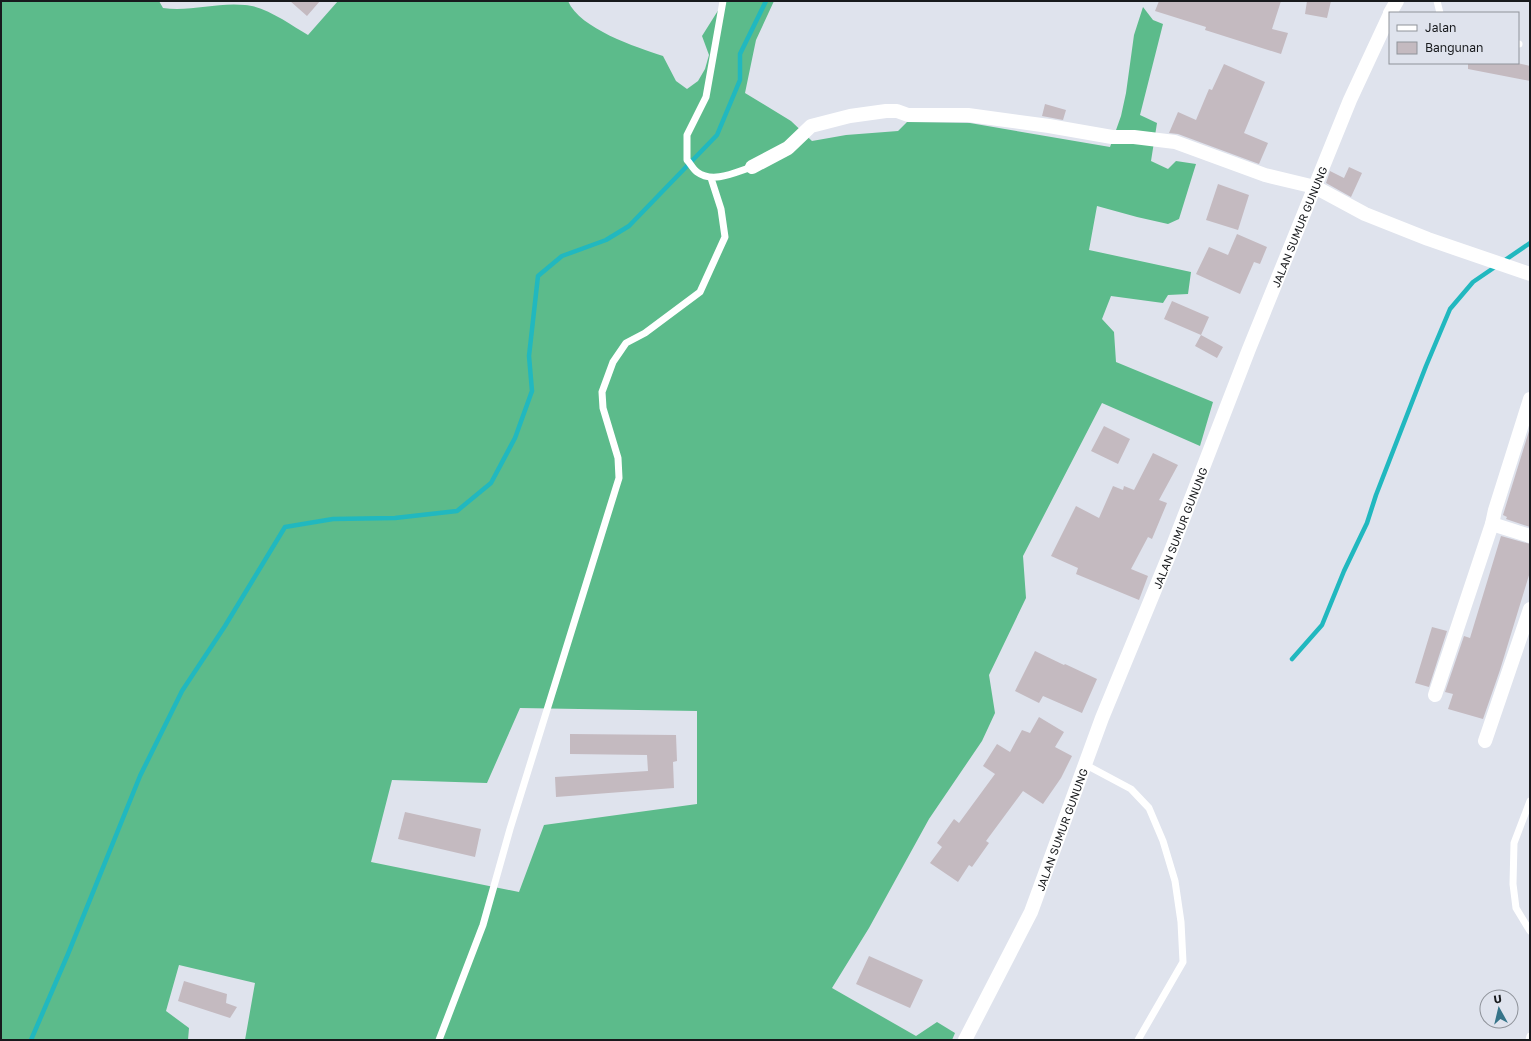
<svg xmlns="http://www.w3.org/2000/svg" width="1531" height="1041" viewBox="0 0 1531 1041" font-family="'Golos Text',sans-serif">
<rect width="100%" height="100%" fill="#dfe3ed"/>
<path fill="#5cbb8b" fill-rule="evenodd" d="M1,1H159L163,8C190,12 217,2 245,5C265,6 291,25 308,35L338,1H568C580,29 636,47 663,56L676,81L687,89L698,81L705,69L709,55L702,36L724,1H774L756,40L745,93L791,121L812,141L846,135L898,131L907,122L970,123L1110,147L1121,116L1126,93L1134,35L1143,7L1153,20L1163,24L1140,115L1157,123L1151,161L1168,169L1176,161L1196,164L1179,219L1168,224L1137,217L1097,206L1089,250L1191,272L1188,294L1168,295L1163,303L1111,296L1102,319L1114,332L1116,362L1213,402L1200,446L1102,403L1023,556L1026,598L989,675L995,713L982,741L929,819L869,928L832,988L916,1036L937,1022L955,1033L952,1040H245L255,983L179,965L166,1011L189,1028L188,1040H1ZM520,708L697,711V804L544,825L519,892L371,862L392,780L487,783Z"/>
<g fill="none" stroke-linecap="round" stroke-linejoin="round">
<path stroke="#21b8bf" stroke-width="4.5" d="M1292,659L1322,625L1344,571L1367,523L1376,495L1426,366L1450,309L1473,282L1530,243
M31,1040L68,954L140,776L182,691L225,626L285,527L333,519L395,518L457,511L491,483L515,438L532,391L529,356L538,276L562,256L606,240L629,226L717,135L740,80V54L766,1"/>
</g>
<path fill="#c4bac0" d="M290,1H320L307,16Z
M1159,1H1281L1272,29L1288,33L1281,54L1205,30L1206,27L1155,11Z
M1307,1H1331L1327,18L1305,14Z
M1468,63H1517L1530,66V81L1468,69Z
M1224,64L1265,82L1244,133L1268,143L1259,164L1178,134L1169,133L1178,112L1196,120L1209,89L1212,90Z
M1045,104L1066,110L1063,120L1042,116Z
M1349,167L1362,173L1351,197L1326,183L1330,171L1344,178Z
M1218,184L1249,195L1238,230L1206,220Z
M1237,234L1267,247L1260,264L1254,262L1240,294L1196,274L1209,247L1228,255Z
M1172,301L1209,317L1201,335L1164,319Z
M1201,335L1223,347L1217,358L1195,346Z
M1104,426L1130,439L1118,464L1091,451Z
M1529,431L1530,432V527L1506,519L1507,517L1503,515Z
M1153,453L1178,465L1159,500L1167,503L1152,539L1148,537L1131,569L1148,576L1139,600L1076,574L1078,568L1051,556L1076,506L1099,518L1113,486L1123,490L1124,486L1134,490Z
M1501,536L1530,544V572L1500,670L1483,719L1448,709L1453,694L1445,692L1464,636L1470,638Z
M1432,627L1447,631L1429,687L1415,683Z
M1035,651L1064,665L1065,664L1097,679L1082,713L1043,696L1039,703L1015,691Z
M1039,717L1064,732L1055,747L1072,756L1061,778L1043,804L1023,791L986,841L989,843L972,867L969,865L958,882L930,863L942,847L937,843L954,819L959,823L995,774L983,766L997,744L1010,752L1022,730L1030,733Z
M570,734L676,735L677,761L673,762L674,788L556,797L555,777L648,771L647,755L570,754Z
M405,812L481,829L475,857L398,839Z
M869,956L923,980L910,1008L856,984Z
M184,981L227,994L226,1003L237,1007L230,1018L178,1001Z"/>
<g fill="none" stroke-linecap="round" stroke-linejoin="round">
<path stroke="#fff" stroke-width="7" d="M723,1L706,97L687,135V160C690,163 693,169 697,172C713,184 736,172 752,167
M1437,1L1440,13
M1518,44H1519
M1086,765L1131,789L1149,808L1163,841L1175,881L1181,922L1183,962L1138,1040
M1530,801L1514,843L1513,884L1516,908L1530,931
M439,1040L483,925L510,829L619,478L618,458L603,408L602,392L613,362L626,343L645,333L700,292L725,237L721,209L711,178
M1529,1040L1530,1036"/>
<g stroke="#fff" stroke-width="14">
<path d="M1390,13L1397,1"/>
<path d="M752,167L788,148L811,126L850,116L886,111H897L908,115H968L1049,126L1112,137H1134L1175,142L1265,175L1315,187L1365,214L1428,239L1530,274"/>
<path d="M1492,524L1530,536"/>
<path d="M1435,695L1492,524L1495,510L1530,399"/>
<path d="M1485,741L1530,609"/>
<path id="s1" d="M965,1040L1031,912L1102,718L1170,553L1249,349L1350,100L1390,14"/>
</g>
</g>
<g text-anchor="middle" dominant-baseline="central" stroke-width="3" stroke-linejoin="round" paint-order="stroke">
<g font-size="11" fill="#181a1d" stroke="#dfe3ed">
<text stroke="none"><textPath href="#s1" startOffset="880">JALAN SUMUR GUNUNG</textPath></text>
<text stroke="none"><textPath href="#s1" startOffset="556">JALAN SUMUR GUNUNG</textPath></text>
<text stroke="none"><textPath href="#s1" startOffset="232">JALAN SUMUR GUNUNG</textPath></text>
</g>
</g>
<rect width="1531" height="1041" fill="none" stroke="#181a1d" stroke-width="4"/>
<rect x="1389" y="12" width="130" height="52" fill="#dfe3ed" stroke="#8f939a"/>
<rect x="1397" y="25" width="20" height="6" fill="#ffffff" stroke="#8f939a"/>
<text x="1425" y="32" font-size="12" fill="#181a1d">Jalan</text>
<rect x="1397" y="42" width="20" height="12" fill="#c4bac0" stroke="#8f939a"/>
<text x="1425" y="52" font-size="12" fill="#181a1d">Bangunan</text>
<g transform="translate(1499 1009) rotate(352)"><circle r="19" fill="#dfe3ed" stroke="#8f939a"/>
<path d="M0-3L7 15L0 10L-7 15Z" fill="#367489"/>
<text y="-6" font-size="11" font-weight="bold" text-anchor="middle" fill="#181a1d">U</text>
</g>
</svg>
